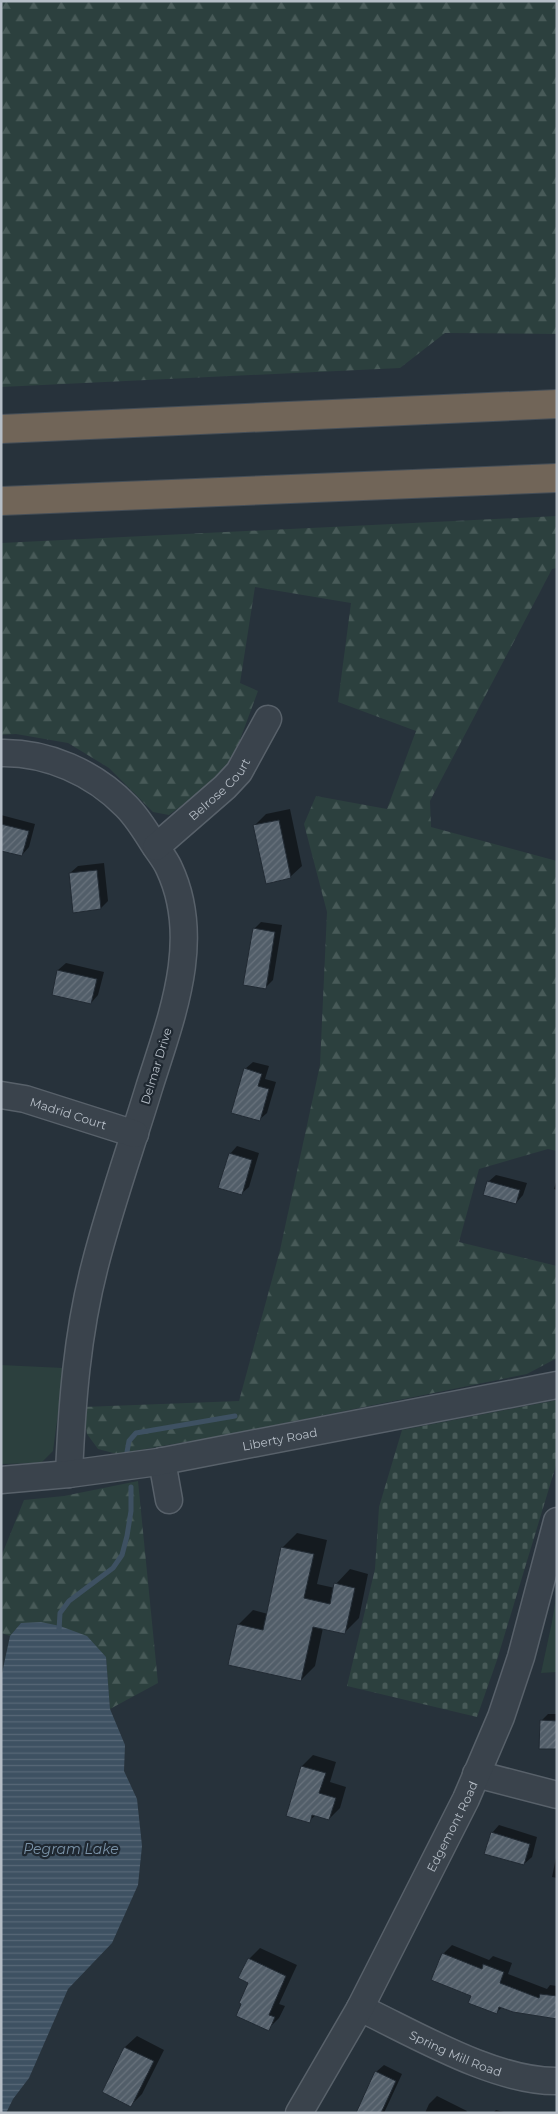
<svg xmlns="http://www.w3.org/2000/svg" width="558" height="2114" viewBox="0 0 558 2114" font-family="Montserrat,sans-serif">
<defs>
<pattern id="forest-firs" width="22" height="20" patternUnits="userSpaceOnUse" patternTransform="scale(1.25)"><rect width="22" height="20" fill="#2c403e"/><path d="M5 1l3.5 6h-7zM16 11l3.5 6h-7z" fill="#485a58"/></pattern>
<pattern id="cemetery-stones" width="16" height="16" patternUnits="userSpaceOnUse" patternTransform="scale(1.25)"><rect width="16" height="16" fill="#2c403e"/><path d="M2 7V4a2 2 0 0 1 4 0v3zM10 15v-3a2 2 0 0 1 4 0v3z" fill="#485a58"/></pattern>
<pattern id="water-rules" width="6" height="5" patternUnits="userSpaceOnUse" patternTransform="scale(1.25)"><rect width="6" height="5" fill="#3e5162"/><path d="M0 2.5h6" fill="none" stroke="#586877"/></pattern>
<pattern id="building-hatch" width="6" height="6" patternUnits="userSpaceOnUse" patternTransform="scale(1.25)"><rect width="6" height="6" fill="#525e69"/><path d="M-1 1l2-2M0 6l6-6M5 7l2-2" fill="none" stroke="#69737d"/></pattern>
</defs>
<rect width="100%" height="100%" fill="#27323b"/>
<path fill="#2c403e" d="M1,1365L64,1368L53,1451L41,1463L1,1464Z
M557,1591V1672L541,1673L552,1622Z"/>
<path fill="url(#forest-firs)" d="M1,1H557V334L445,333L400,368L1,387Z
M557,516V568L552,569L430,801L431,827L557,861V1151L548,1149L479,1169L459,1242L557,1266V1358L527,1374L230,1434L117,1454L98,1449L87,1434L83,1407L239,1401L280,1250L320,1065L327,912L304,824L316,796L387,809L416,731L338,702L351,603L255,587L240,683L258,691L231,764L210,784L169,815L153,812L109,768L68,743L16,734L1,735V543Z
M138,1481L158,1683L110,1709L106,1657L21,1623L10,1636L1,1633V1557L24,1500L64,1496Z"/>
<path fill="url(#cemetery-stones)" d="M557,1400V1462L497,1660L477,1717L347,1686L375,1569L379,1507L402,1430Z"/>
<path fill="url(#water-rules)" d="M41,1622L60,1626L87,1636L106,1657L110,1709L125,1745L124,1771L137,1799L142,1846L138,1885L112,1943L68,1989L29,2078L13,2099L6,2113H1V1678L10,1636L21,1623Z"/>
<path fill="#0007" d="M290,809L302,866L290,877L255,825L266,814Z
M1,815L35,824L29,847L22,855L1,850Z
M104,863L108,901L101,908L70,873L78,866Z
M261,922L282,925L273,980L265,988L254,929Z
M66,963L104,972L98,995L91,1003L58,970Z
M253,1062L269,1066L265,1079L276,1082L267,1113L259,1120L245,1069Z
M237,1146L259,1153L249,1187L241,1194L230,1154Z
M496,1175L527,1183L523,1195L516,1203L488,1182Z
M557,1179V1190L554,1189Z
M297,1533L327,1540L317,1584L335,1588L336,1584L350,1569L368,1574L359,1618L344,1633L323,1628L315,1666L301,1680L238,1625L253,1610L268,1614L282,1548Z
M548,1714H557V1748L541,1721Z
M313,1755L336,1762L330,1782L346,1787L340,1808L329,1819L316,1815L309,1821L302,1766Z
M499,1825L537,1837L532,1857L524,1864L492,1833Z
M557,1853V1878L552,1877Z
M452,1945L489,1960L493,1956L512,1963L508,1974L547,1989L550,1985L557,1986V2018L502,2007L496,2013L473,1995L443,1954Z
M260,1948L297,1965L279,2004L285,2006L279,2018L268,2029L249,1959Z
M137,2036L164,2050L142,2094L131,2105L103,2092L125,2047Z
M384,2065L402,2074L384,2113H357L376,2072Z
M437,2096L467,2111L466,2113H425L429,2104Z
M496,2110L508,2113H493Z"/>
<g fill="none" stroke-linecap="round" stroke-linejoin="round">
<path stroke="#3e5162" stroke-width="5" d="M127,1452L129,1441L136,1433L235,1416
M59,1630L60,1613L69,1601L113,1568L122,1555L127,1536L131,1511V1487"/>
</g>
<path fill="url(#building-hatch)" stroke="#212a33" d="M279,820L291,878L266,884L253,825Z
M1,824L29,831L22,856L1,851Z
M97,870L101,909L73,913L69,873Z
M253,928L275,932L266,989L243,985Z
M57,970L97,979L91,1004L52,995Z
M244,1068L262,1074L258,1086L269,1089L260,1121L231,1113Z
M229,1153L252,1160L242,1195L218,1188Z
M487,1181L520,1190L516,1204L483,1195Z
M281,1547L314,1554L304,1598L330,1604L334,1583L355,1588L345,1634L313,1627L301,1681L228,1665L237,1624L263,1630Z
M540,1720L557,1721V1749H539Z
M301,1766L326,1773L319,1793L336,1798L329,1820L312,1815L310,1823L286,1816Z
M491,1832L530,1844L524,1865L484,1854Z
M442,1953L482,1969L483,1964L504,1972L500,1983L539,1998L540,1994L557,1996V2019L513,2012L499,2007L497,2014L468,2003L471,1996L431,1980Z
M248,1958L286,1976L269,2015L275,2017L269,2031L236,2016L241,2004L239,2003L248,1983L238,1978Z
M124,2047L154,2061L131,2107L102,2092Z
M375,2071L396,2081L381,2113H356Z"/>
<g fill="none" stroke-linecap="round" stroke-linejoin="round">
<g stroke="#58616a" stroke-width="29">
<g id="minor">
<path d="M1,753C47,752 94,773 126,806C137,817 145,830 153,843C158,851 165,859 169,868C203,940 171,1018 149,1088C131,1147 110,1206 95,1265C77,1334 72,1404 69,1474"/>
<path id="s1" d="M156,847L225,787L239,772L268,719"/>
<path id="s2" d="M1,1095L25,1099L135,1134"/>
<path d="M162,1461L169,1500"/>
<path id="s3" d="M1,1480L69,1474L158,1462L557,1385"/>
<path d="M476,1774L557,1795"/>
<path id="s4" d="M360,2008C415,2034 495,2082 557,2081"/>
<path id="s5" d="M299,2113L360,2008L466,1799L501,1717L521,1657L557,1521"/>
</g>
</g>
<g stroke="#454e57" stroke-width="30">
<path id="highway" d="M1,429L557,404
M1,501L557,478"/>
</g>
<use href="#minor" stroke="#3a434c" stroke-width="26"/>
<use href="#highway" stroke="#716558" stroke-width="28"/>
</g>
<g text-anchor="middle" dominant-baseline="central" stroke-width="4.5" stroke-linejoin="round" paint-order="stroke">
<g font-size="12" fill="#b6bec7" stroke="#1f2831">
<text stroke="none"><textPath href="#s1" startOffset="86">Belrose Court</textPath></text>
<text transform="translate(156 1066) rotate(-73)">Delmar Drive</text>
<text stroke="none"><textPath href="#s2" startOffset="70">Madrid Court</textPath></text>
<text stroke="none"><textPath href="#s3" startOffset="282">Liberty Road</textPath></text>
<text stroke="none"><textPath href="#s5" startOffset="325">Edgemont Road</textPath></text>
<text stroke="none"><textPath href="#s4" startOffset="106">Spring Mill Road</textPath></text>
</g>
<g font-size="14" font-style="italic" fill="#7a92a7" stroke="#1f2831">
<text x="71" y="1849">Pegram Lake</text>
</g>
</g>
<rect width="558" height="2114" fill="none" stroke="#b6bec7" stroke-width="5"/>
</svg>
